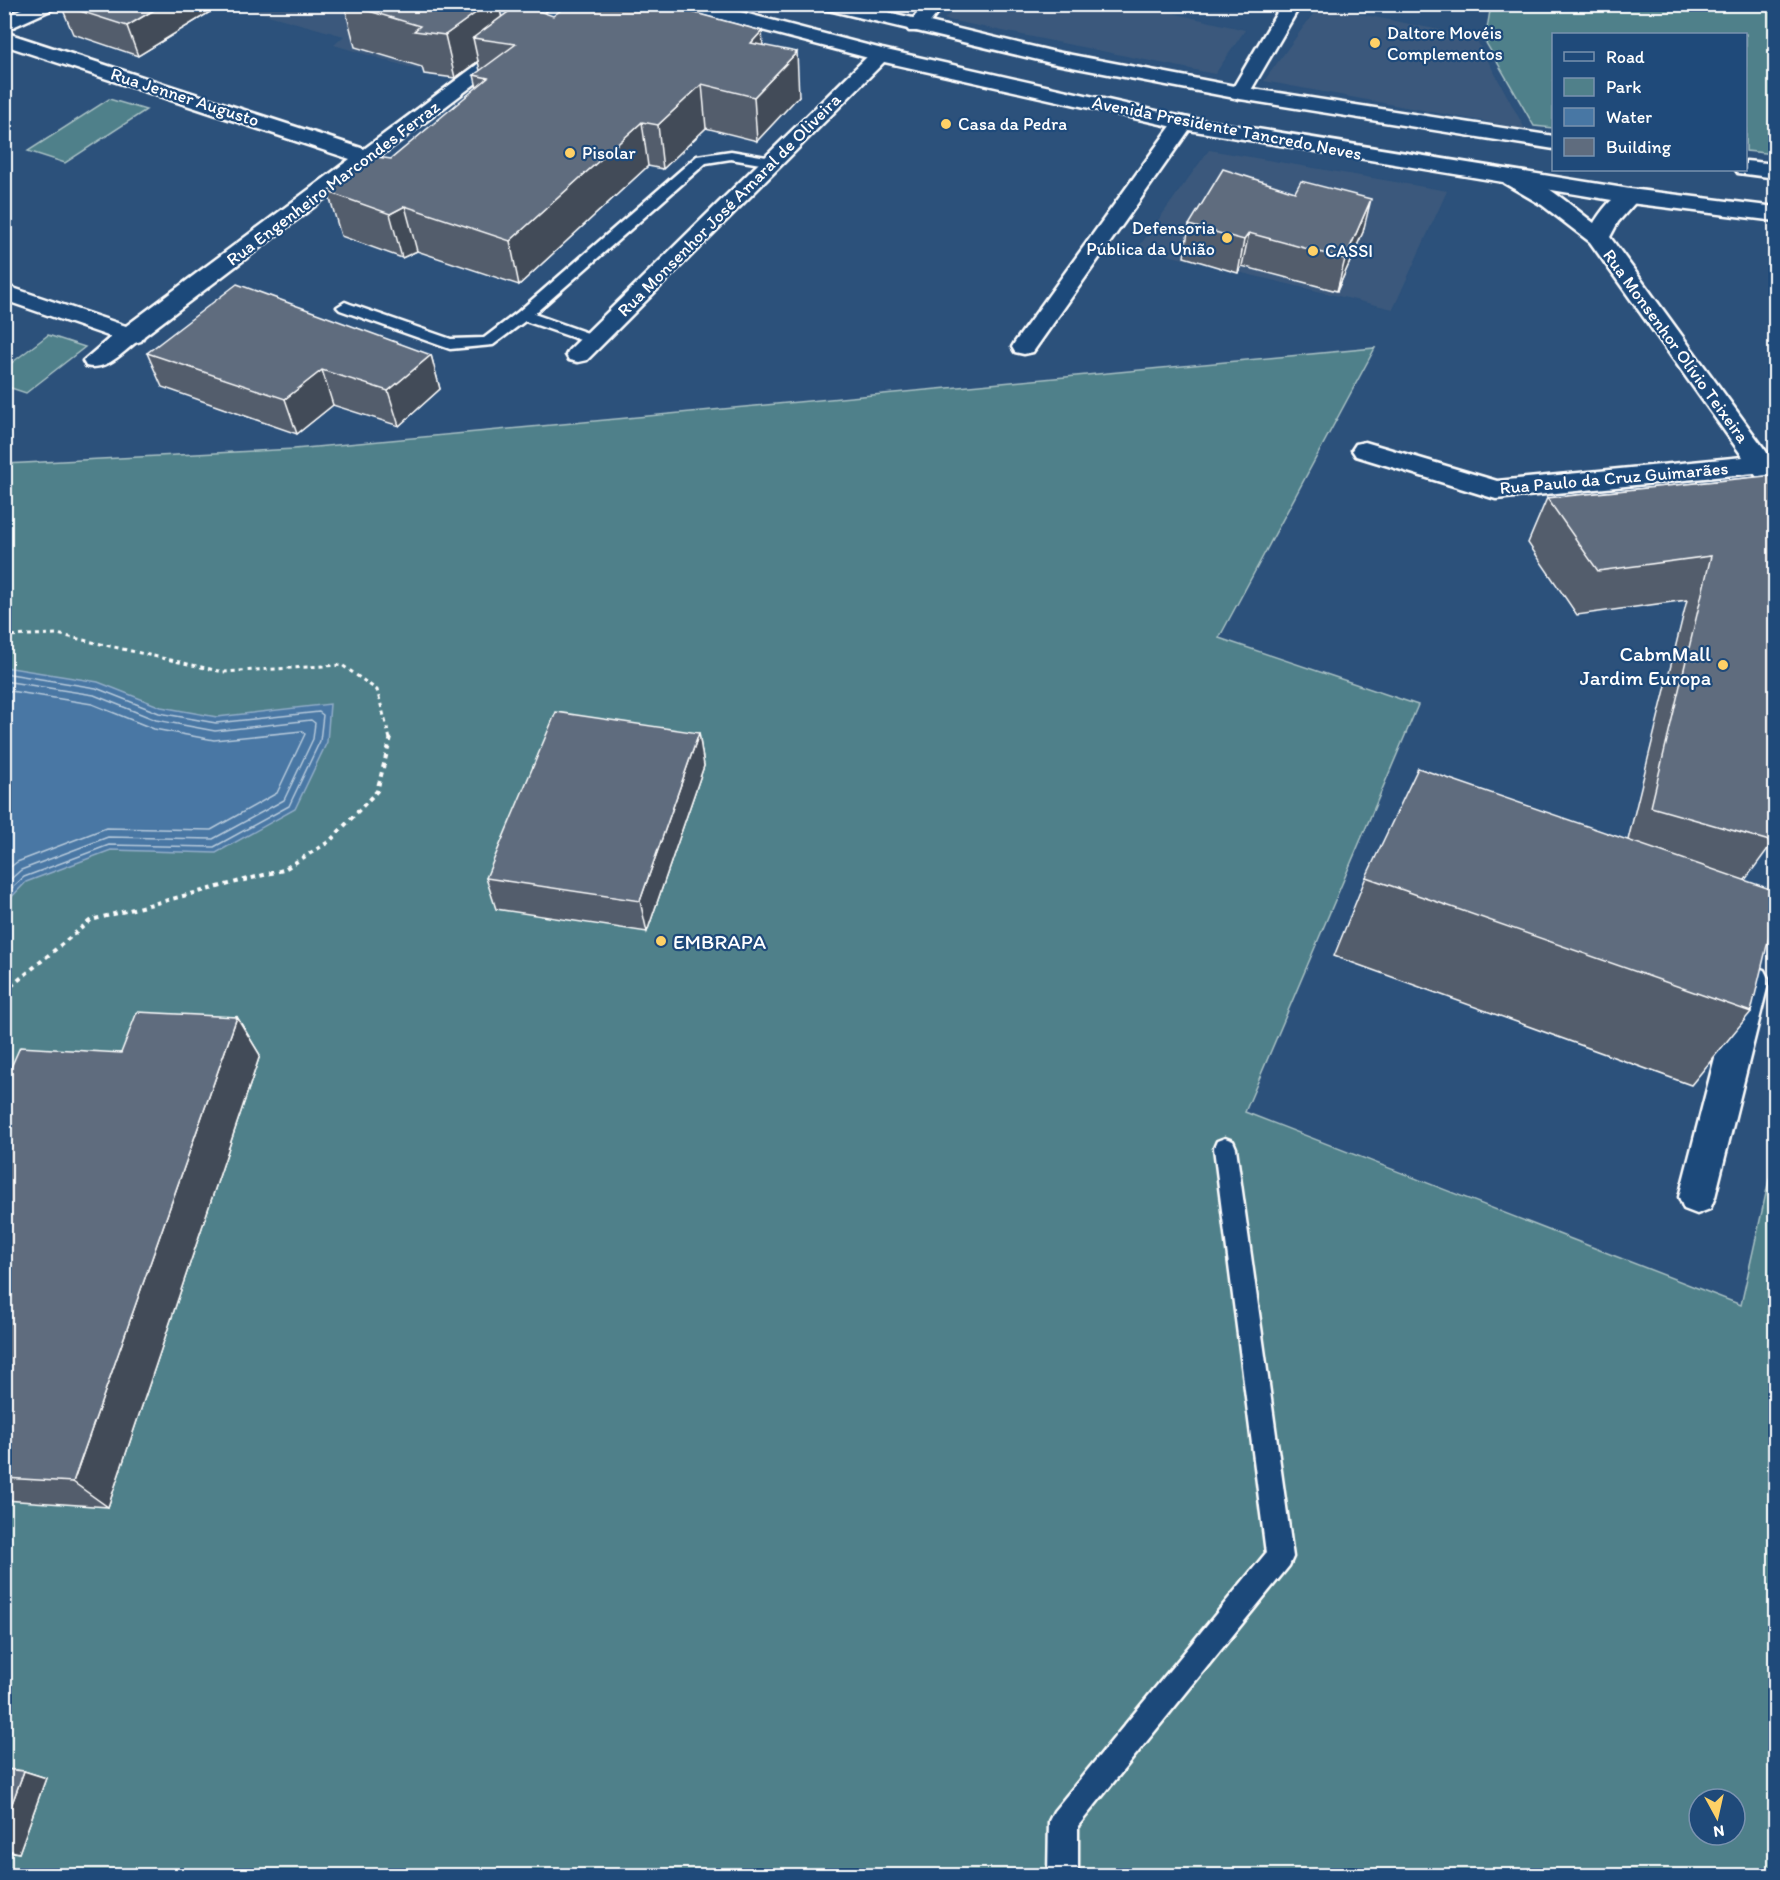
<svg xmlns="http://www.w3.org/2000/svg" width="1780" height="1880" viewBox="0 0 1780 1880" font-family="Itim,sans-serif">
<rect width="100%" height="100%" fill="#2c517b"/>
<filter id="ink" filterUnits="userSpaceOnUse"><feTurbulence type="fractalNoise" baseFrequency=".0167" numOctaves="2"/><feDisplacementMap in="SourceGraphic" scale="12" xChannelSelector="R" yChannelSelector="G"/><feConvolveMatrix kernelMatrix="1 2 1 2 8 2 1 2 1" color-interpolation-filters="sRGB"/></filter>
<g filter="url(#ink)">
<path fill="#3b597c" d="M1133,4L1245,30L1215,74L944,19L959,5Z
M232,5H546L450,79L334,45L344,36Z
M1319,6L1475,37L1525,129L1264,81Z
M1209,150L1447,191L1393,309L1138,248Z"/>
<path fill="#50808a" stroke="#a8c0c4" stroke-width="1.5" fill-rule="evenodd" d="M1491,5H1775V154L1746,151V34H1554L1553,128L1534,126L1485,41Z
M109,99L146,110L65,163L28,151Z
M48,335L85,347L26,393L5,386V368Z
M1375,348L1219,638L1418,705L1245,1112L1741,1305L1775,1153V1875L5,1876V464L294,449ZM1699,1799H1735V1835H1699Z"/>
<path fill="#4877a4" stroke="#91adc8" stroke-width="1.5" d="M5,667L98,682L161,707L217,717L330,704L327,742L295,809L216,853L111,850L26,882L5,904Z"/>
<g fill="none" stroke-linecap="round" stroke-linejoin="round">
<path stroke="#b6c9db" stroke-width="1.5" d="M4,673L96,688L159,713L216,723L319,712L323,715L320,741L289,806L214,847L109,845L24,877L4,895
M4,681L94,695L156,720L215,731L311,720L315,723L313,739L284,800L213,839L108,837L21,870L4,885
M4,690L92,704L154,729L214,740L302,731L305,734L277,793L211,830L106,828L17,862L4,872"/>
<g stroke="#fff" stroke-width="5">
<path id="service" d="M731,151L772,158L779,162L772,166L731,159L706,163L534,314L599,337L602,340L599,343H589L525,321L493,345L450,349L340,310L337,307L345,302L350,304L451,339L484,338L518,312L697,156Z
M1225,1138L1233,1141L1236,1148L1293,1557L1289,1566L1078,1826V1876H1048L1049,1821L1054,1811L1266,1553L1214,1148L1217,1141Z"/>
</g>
<g stroke="#fff" stroke-width="5">
<path id="minor" d="M31,4H57L55,8L4,31V17Z
M558,4H580L144,336L141,341L135,343C121,354 106,371 86,366L83,361L111,337L4,300V285L126,326L350,159L4,45V32L364,149Z
M925,4H945L923,31H909L906,27Z
M1282,4H1301L1247,97L1240,99L1233,97L1230,93Z
M880,49L887,51L890,55L887,59L587,360L578,362L569,360L566,355L569,350L873,51Z
M1183,117L1190,119L1194,123L1033,352L1024,354L1015,352L1012,347L1015,342L1176,119Z
M1512,171C1542,179 1570,205 1594,223C1603,208 1619,187 1638,191L1641,196L1618,222L1610,237L1776,465V494L1767,491L1754,473L1496,499L1356,456L1352,450L1356,444L1365,442L1497,481L1743,457L1590,242L1542,205L1504,183L1501,178L1504,173Z
M1752,966L1764,970L1769,980L1715,1197L1710,1209L1697,1214L1684,1209L1679,1197L1735,980L1740,970Z"/>
</g>
<g stroke="#fff" stroke-width="5">
<path id="primary" d="M676,4H710L882,49L1183,117L1630,189L1776,207V221L1630,203L1183,129L880,61L678,8Z
M818,4H854L1051,51L1240,87L1554,136V149L1240,99L1051,63L820,8Z
M1746,161L1776,164V178L1738,173L1736,170H1746Z"/>
</g>
<path stroke="#fff" stroke-width="3" stroke-dasharray="4 4" stroke-linecap="butt" d="M4,636L57,634L223,672L342,665L377,690L390,739"/>
<path stroke="#fff" stroke-width="4" stroke-dasharray="4.5 4.5" stroke-linecap="butt" d="M4,992L91,920L283,870L330,841L377,791L391,737"/>
<use href="#service" fill="#1f4a7a" fill-rule="evenodd"/>
<use href="#minor" fill="#1f4a7a" fill-rule="evenodd"/>
<use href="#primary" fill="#1f4a7a" fill-rule="evenodd"/>
</g>
<path fill="#525d6c" stroke="#fff" stroke-width="1.5" d="M223,4L138,56L73,34L61,5Z
M344,4H499L501,17L553,16L763,45L799,96L757,141L706,128L663,169L648,166L519,285L417,251L402,258L341,236L328,192L391,159L477,88L474,75L480,71L478,61L455,78L424,74L422,67L355,47Z
M1189,225L1363,232L1337,291L1242,266L1238,273L1184,257Z
M147,353L431,355L440,389L399,426L333,405L297,434L162,387Z
M1776,475L1773,842L1745,880L1751,1012L1691,1085L1334,956L1366,877L1628,840L1687,600L1577,615L1528,543L1547,498Z
M699,733L704,766L647,932L496,909L486,878Z
M237,1017L260,1055L108,1507L4,1500V1083L121,1053Z
M4,1769L24,1771L46,1778L19,1853L4,1851Z"/>
<path fill="#424c58" stroke="#fff" stroke-width="1.5" d="M164,4H223L138,56L127,26Z
M488,4H499L506,40L473,38L478,61L455,78L445,35Z
M762,31L765,75L751,43Z
M797,52L799,96L757,141L754,97Z
M702,84L706,128L663,169L658,125Z
M642,122L648,166L519,285L510,241Z
M1371,199L1363,232L1337,291L1345,259Z
M405,206L417,251L402,258L390,214Z
M1249,233L1242,266L1238,273L1244,240Z
M431,355L440,389L399,426L388,391Z
M322,370L333,405L297,434L285,399Z
M699,733L704,766L647,932L640,901Z
M237,1017L260,1055L108,1507L73,1482Z
M24,1771L46,1778L19,1853L4,1849V1825Z"/>
<path fill="#5f6c7e" stroke="#fff" stroke-width="1.5" d="M62,4H164L127,26L61,5Z
M345,4H488L445,35L414,31L420,26Z
M519,4L553,16L569,4H662L762,31L751,43L797,52L754,97L702,84L658,125L642,122L510,241L405,206L390,214L328,192L370,156L391,159L488,78L474,75L516,44L473,38Z
M1223,169L1295,192L1301,181L1371,199L1345,259L1249,233L1244,240L1189,225Z
M237,284L431,355L388,391L322,370L285,399L147,353Z
M1776,475V833L1773,842L1651,807L1711,556L1598,571L1547,498Z
M556,712L699,733L640,901L486,878Z
M1418,768L1776,891V908L1751,1012L1366,877Z
M137,1012L237,1017L73,1482L4,1478V1083L20,1047L121,1053Z
M4,1769L24,1771L4,1825Z"/>
</g>
<g fill="#ffd166" stroke="#1f4a7a" stroke-width="2">
<circle cx="1375" cy="43" r="6"/>
<circle cx="946" cy="124" r="6"/>
<circle cx="570" cy="153" r="6"/>
<circle cx="1227" cy="238" r="6"/>
<circle cx="1313" cy="251" r="6"/>
<circle cx="1723" cy="665" r="6"/>
<circle cx="661" cy="941" r="6"/>
</g>
<g text-anchor="middle" dominant-baseline="central" stroke-width="4.5" stroke-linejoin="round" paint-order="stroke">
<g font-size="18" fill="#fff" stroke="#1f4a7a" text-anchor="start">
<text x="1387" y="33">Daltore Movéis<tspan x="1387" dy="21">Complementos</tspan></text>
<text x="958" y="124">Casa da Pedra</text>
<text x="582" y="153">Pisolar</text>
<text x="1215" y="228" text-anchor="end">Defensoria<tspan x="1215" dy="21">Pública da União</tspan></text>
<text x="1325" y="251">CASSI</text>
</g>
<g font-size="18" fill="#fff" stroke="#1f4a7a">
<text transform="translate(185 97) rotate(18)">Rua Jenner Augusto</text>
<text transform="translate(1227 128) rotate(11)">Avenida Presidente Tancredo Neves</text>
<text transform="translate(333 183) rotate(-37)">Rua Engenheiro Marcondes Ferraz</text>
<text transform="translate(729 205) rotate(-45)">Rua Monsenhor José Amaral de Oliveira</text>
<text transform="translate(1676 346) rotate(54)">Rua Monsenhor Olívio Teixeira</text>
<text transform="translate(1614 478) rotate(-5)">Rua Paulo da Cruz Guimarães</text>
</g>
<g font-size="21" fill="#fff" stroke="#1f4a7a" text-anchor="end">
<text x="1711" y="653">CabmMall<tspan x="1711" dy="24">Jardim Europa</tspan></text>
<text x="673" y="941" text-anchor="start">EMBRAPA</text>
</g>
</g>
<rect width="1780" height="1880" fill="none" stroke="#1f4a7a" stroke-width="24"/>
<rect x="12" y="12" width="1756" height="1856" fill="none" stroke="#fff" stroke-width="2" filter="url(#ink)"/>
<rect x="1552" y="33" width="195" height="138" fill="#1f4a7a" stroke="#7992af" stroke-width="1.5"/>
<rect x="1564" y="52" width="30" height="9" fill="#1f4a7a" stroke="#7992af" stroke-width="1.5"/>
<text x="1606" y="63" font-size="18" fill="#ffffff">Road</text>
<rect x="1564" y="78" width="30" height="18" fill="#50808a" stroke="#7992af" stroke-width="1.5"/>
<text x="1606" y="93" font-size="18" fill="#ffffff">Park</text>
<rect x="1564" y="108" width="30" height="18" fill="#4877a4" stroke="#7992af" stroke-width="1.5"/>
<text x="1606" y="123" font-size="18" fill="#ffffff">Water</text>
<rect x="1564" y="138" width="30" height="18" fill="#5f6c7e" stroke="#7992af" stroke-width="1.5"/>
<text x="1606" y="153" font-size="18" fill="#ffffff">Building</text>
<g transform="translate(1717 1817) rotate(172)"><circle r="28" fill="#1f4a7a" stroke="#7992af" stroke-width="1.5"/>
<path d="M0-4.5L10 22L0 15L-10 22Z" fill="#ffd166"/>
<text y="-9" font-size="16" font-weight="bold" text-anchor="middle" fill="#ffffff">N</text>
</g>
</svg>
